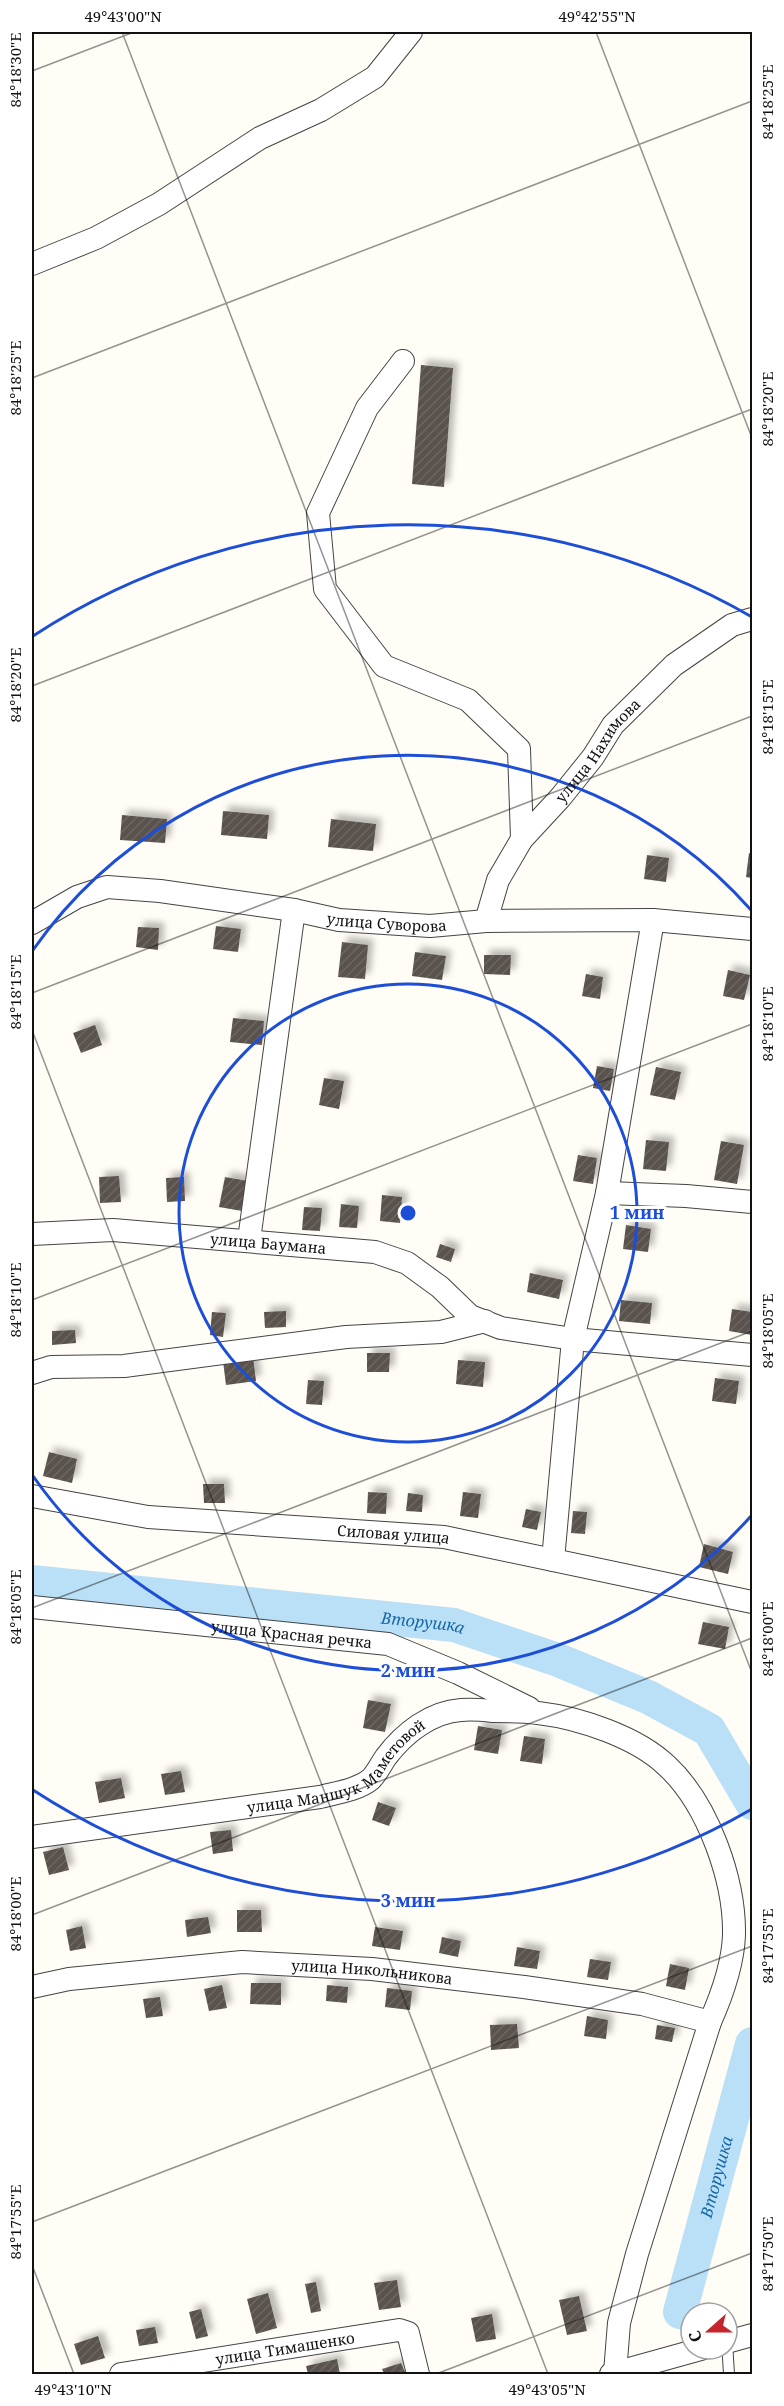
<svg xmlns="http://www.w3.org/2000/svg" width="784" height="2406" viewBox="0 0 784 2406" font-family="'Noto Serif',serif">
<defs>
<pattern id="building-hatch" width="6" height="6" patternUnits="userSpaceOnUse" patternTransform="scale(1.5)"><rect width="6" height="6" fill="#5a524d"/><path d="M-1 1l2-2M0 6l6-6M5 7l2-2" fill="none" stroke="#6d6662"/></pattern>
<filter id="shadow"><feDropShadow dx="5.5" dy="-5.5" stdDeviation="3" flood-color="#0004"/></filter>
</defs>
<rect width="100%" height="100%" fill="#fffdf5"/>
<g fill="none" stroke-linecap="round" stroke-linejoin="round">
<g stroke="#b9e0f7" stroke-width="34">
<path id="s1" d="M32,1582L454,1625L558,1660L648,1697L709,1730L752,1803"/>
<path id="s2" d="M680,2312L752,2044"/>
</g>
</g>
<path fill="url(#building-hatch)" filter="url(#shadow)" d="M421,365L453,368L444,487L412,484Z
M223,811L269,815L267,839L221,835Z
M122,815L167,819L165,843L120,840Z
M331,819L376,824L373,851L328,847Z
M749,853L752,854V878L746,877Z
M647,855L669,858L666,882L644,879Z
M216,926L241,929L238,952L213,949Z
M138,927L159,928L158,950L136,947Z
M342,942L368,945L365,979L338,977Z
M415,952L446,956L442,980L412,976Z
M484,955H511L510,975L484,974Z
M728,970L750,975L744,1000L723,996Z
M586,974L603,977L600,999L582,996Z
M233,1018L264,1021L262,1045L230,1042Z
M95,1025L102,1045L81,1053L73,1033Z
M597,1066L614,1069L610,1091L593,1088Z
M656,1067L681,1072L675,1100L650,1095Z
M324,1078L344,1081L339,1109L319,1105Z
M646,1140L669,1142L666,1171L643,1169Z
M721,1141L744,1145L737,1184L714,1180Z
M578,1155L597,1158L593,1184L573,1181Z
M119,1176L121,1202L100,1203L99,1177Z
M184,1177L185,1201L167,1202L166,1178Z
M225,1177L248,1181L242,1211L219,1207Z
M382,1195L402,1197L400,1223L380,1221Z
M341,1204L359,1206L357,1228L339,1227Z
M304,1207L322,1208L320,1231L302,1230Z
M626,1225L651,1229L648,1252L623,1249Z
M440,1244L455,1249L451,1262L436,1257Z
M530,1273L563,1280L559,1299L527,1292Z
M621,1300L652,1303L650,1324L619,1321Z
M732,1309L752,1312V1335L729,1331Z
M286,1311V1327L265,1328L264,1312Z
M212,1312L226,1313L223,1337L210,1335Z
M75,1330L76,1343L52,1345V1331Z
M367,1353H390L389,1372H367Z
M253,1357L256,1381L226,1385L223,1361Z
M458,1360L485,1362L483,1387L456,1384Z
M715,1378L739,1381L736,1404L712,1401Z
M308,1380L324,1381L322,1405L306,1404Z
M49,1452L77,1459L72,1483L43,1476Z
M203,1484H224L225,1503H204Z
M368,1492L387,1493L386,1514L367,1513Z
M463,1492L481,1494L478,1518L460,1516Z
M408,1493L423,1495L422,1512L406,1511Z
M526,1509L541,1512L537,1530L522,1527Z
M573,1511L587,1512L585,1534L571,1533Z
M704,1544L733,1552L728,1574L699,1567Z
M703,1622L729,1627L725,1649L698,1644Z
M368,1700L391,1704L385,1732L363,1728Z
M478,1726L502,1730L498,1754L474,1750Z
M524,1736L545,1739L542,1764L520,1761Z
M181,1771L185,1792L165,1795L161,1774Z
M121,1778L125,1798L99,1803L95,1782Z
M378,1802L396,1808L389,1826L372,1820Z
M231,1830L233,1851L213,1854L210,1832Z
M63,1847L69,1870L49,1875L43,1852Z
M237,1910H261L262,1932H237Z
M208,1917L211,1933L187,1937L185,1920Z
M82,1926L86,1948L70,1951L66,1930Z
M375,1927L403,1931L400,1950L372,1946Z
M442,1937L461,1941L458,1957L439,1953Z
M517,1947L540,1951L537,1969L514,1966Z
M590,1959L611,1962L608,1980L587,1977Z
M670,1964L689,1968L685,1990L666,1986Z
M251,1983H281V2005L250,2004Z
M222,1985L227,2008L209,2011L204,1989Z
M327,1985L348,1987L347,2003L326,2001Z
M387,1988L412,1991L410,2010L385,2007Z
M160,1997L163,2016L146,2018L143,1999Z
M587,2016L608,2020L606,2039L584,2036Z
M517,2024L519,2048L491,2050L490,2025Z
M657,2025L675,2028L672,2042L655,2039Z
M397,2280L401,2307L379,2310L374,2283Z
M316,2282L321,2311L311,2313L305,2284Z
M268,2293L277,2328L256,2334L247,2299Z
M579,2296L587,2331L567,2335L559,2300Z
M201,2309L208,2336L196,2339L189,2312Z
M492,2314L496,2339L476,2342L471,2318Z
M155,2327L158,2343L139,2346L136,2330Z
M98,2336L105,2358L81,2365L74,2344Z
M337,2359L340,2374H308L306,2366Z
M401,2363L406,2374H384L382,2369Z"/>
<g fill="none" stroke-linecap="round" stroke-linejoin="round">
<g stroke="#444" stroke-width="12">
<path id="lane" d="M727,2342L729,2374"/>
</g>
<g stroke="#444" stroke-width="24">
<g id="street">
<path d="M32,264L96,238L159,204L260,138L321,110L375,77L411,32"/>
<path d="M403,361L367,408L318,513L325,589L384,666L468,700L519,749L522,839"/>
<path id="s3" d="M486,921L498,880L522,839L560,798L593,757L613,725L674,665L732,625L752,619"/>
<path id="s4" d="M32,923L77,897L107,887L160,891L294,910L339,920L430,926L486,921L653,920L752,929"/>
<path d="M607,1193L686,1196L752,1202"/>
<path id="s5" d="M32,1234L113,1230L375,1252L407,1263L440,1287L470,1316L501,1328L573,1339L752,1355"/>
<path d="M249,1240L294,910"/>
<path d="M32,1373L51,1367L124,1366L346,1337L441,1332L485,1321"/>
<path id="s6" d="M32,1496L148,1517L444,1537L752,1602"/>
<path d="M553,1560L573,1339L607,1193L653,920"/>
<path id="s7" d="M32,1607L388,1644L458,1673L529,1708"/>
<path id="s8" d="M32,1837L320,1797C335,1793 358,1790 371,1779C377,1773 381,1764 386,1757C404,1733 431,1712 461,1710C471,1709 483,1710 493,1711C508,1711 524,1711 538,1713C580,1718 637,1737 667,1766C708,1804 735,1880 734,1935C733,1965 722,1995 710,2022L637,2254L619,2323L615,2373"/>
<path id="s9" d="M32,1987L69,1979L242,1962L372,1969L524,1987L642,2004L710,2022"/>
<path d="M727,2342L752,2335"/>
<path id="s10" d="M121,2374L399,2330L408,2333L418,2374"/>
<path d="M611,2374L701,2349"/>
</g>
</g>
<use href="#lane" stroke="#fff" stroke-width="10"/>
<use href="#street" stroke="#fff" stroke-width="22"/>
</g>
<path fill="none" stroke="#111" stroke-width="1.5" stroke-opacity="0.45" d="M122,32L752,1673M596,32L752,438M32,71L134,32M32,378L752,101M32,686L752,409M32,993L752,716M32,1030L548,2374M32,1300L752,1024M32,1608L752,1331M32,1915L752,1638M32,2222L752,1946M32,2265L74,2374M436,2374L752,2253"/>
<g fill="none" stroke="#1d4ed8" stroke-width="3">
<circle cx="408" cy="1213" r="229"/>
<path d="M751 1516A458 458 0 0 1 33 1476M33 950A458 458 0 0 1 751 910"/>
<path d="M752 1809A688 688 0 0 1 33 1790M33 636A688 688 0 0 1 752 617"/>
</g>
<g text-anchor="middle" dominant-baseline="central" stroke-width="6" stroke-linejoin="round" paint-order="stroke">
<g font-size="15" fill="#111" stroke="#fff">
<text stroke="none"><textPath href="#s3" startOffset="207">улица Нахимова</textPath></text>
<text stroke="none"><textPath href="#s4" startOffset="366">улица Суворова</textPath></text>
<text stroke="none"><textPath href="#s5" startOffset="237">улица Баумана</textPath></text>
<text stroke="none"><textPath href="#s6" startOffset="364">Силовая улица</textPath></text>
<text stroke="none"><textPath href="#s7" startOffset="261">улица Красная речка</textPath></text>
<text stroke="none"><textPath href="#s8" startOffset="320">улица Маншук Маметовой</textPath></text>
<text stroke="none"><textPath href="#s9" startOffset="342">улица Никольникова</textPath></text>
<text stroke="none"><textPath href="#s10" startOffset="166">улица Тимашенко</textPath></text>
</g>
<g font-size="16" font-style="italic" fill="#1768a6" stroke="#fff">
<text stroke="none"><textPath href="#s1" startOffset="393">Вторушка</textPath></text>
<text stroke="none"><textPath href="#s2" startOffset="140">Вторушка</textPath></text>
</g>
</g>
<circle cx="408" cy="1213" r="9" fill="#1d4ed8" stroke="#fff" stroke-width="3"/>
<g font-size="18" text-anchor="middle" font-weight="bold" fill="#1d4ed8" stroke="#fff" stroke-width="6" stroke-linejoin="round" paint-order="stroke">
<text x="637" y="1219">1 мин</text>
<text x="408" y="1677">2 мин</text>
<text x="408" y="1907">3 мин</text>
</g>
<rect width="784" height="2406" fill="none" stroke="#ffffff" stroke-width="66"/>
<g transform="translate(709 2331) rotate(249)"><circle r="28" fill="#ffffff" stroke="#a0a0a0" stroke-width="1.5"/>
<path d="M0-4.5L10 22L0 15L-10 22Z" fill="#c4262e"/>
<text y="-9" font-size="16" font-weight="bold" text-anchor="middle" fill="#111111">С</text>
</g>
<rect x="33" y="33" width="718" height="2340" fill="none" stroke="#111" stroke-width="2"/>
<g font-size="15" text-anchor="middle" fill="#111">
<text x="123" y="22">49°43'00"N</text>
<text x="597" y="22">49°42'55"N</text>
<text transform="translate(16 70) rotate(-90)" y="5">84°18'30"E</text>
<text transform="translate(768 102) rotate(-90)" y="5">84°18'25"E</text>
<text transform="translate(16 378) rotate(-90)" y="5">84°18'25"E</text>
<text transform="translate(768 409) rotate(-90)" y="5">84°18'20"E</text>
<text transform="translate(16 685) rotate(-90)" y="5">84°18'20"E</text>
<text transform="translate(768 717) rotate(-90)" y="5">84°18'15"E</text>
<text transform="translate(16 992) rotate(-90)" y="5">84°18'15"E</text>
<text transform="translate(768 1024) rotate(-90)" y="5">84°18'10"E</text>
<text transform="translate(16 1300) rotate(-90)" y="5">84°18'10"E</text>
<text transform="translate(768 1331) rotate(-90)" y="5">84°18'05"E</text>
<text transform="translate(16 1607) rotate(-90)" y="5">84°18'05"E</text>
<text transform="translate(768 1639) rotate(-90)" y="5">84°18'00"E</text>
<text transform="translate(16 1914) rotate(-90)" y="5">84°18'00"E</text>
<text transform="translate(768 1946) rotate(-90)" y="5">84°17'55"E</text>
<text transform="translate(16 2222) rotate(-90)" y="5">84°17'55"E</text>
<text transform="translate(768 2254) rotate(-90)" y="5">84°17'50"E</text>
<text x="73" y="2395">49°43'10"N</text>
<text x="547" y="2395">49°43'05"N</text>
</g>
</svg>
